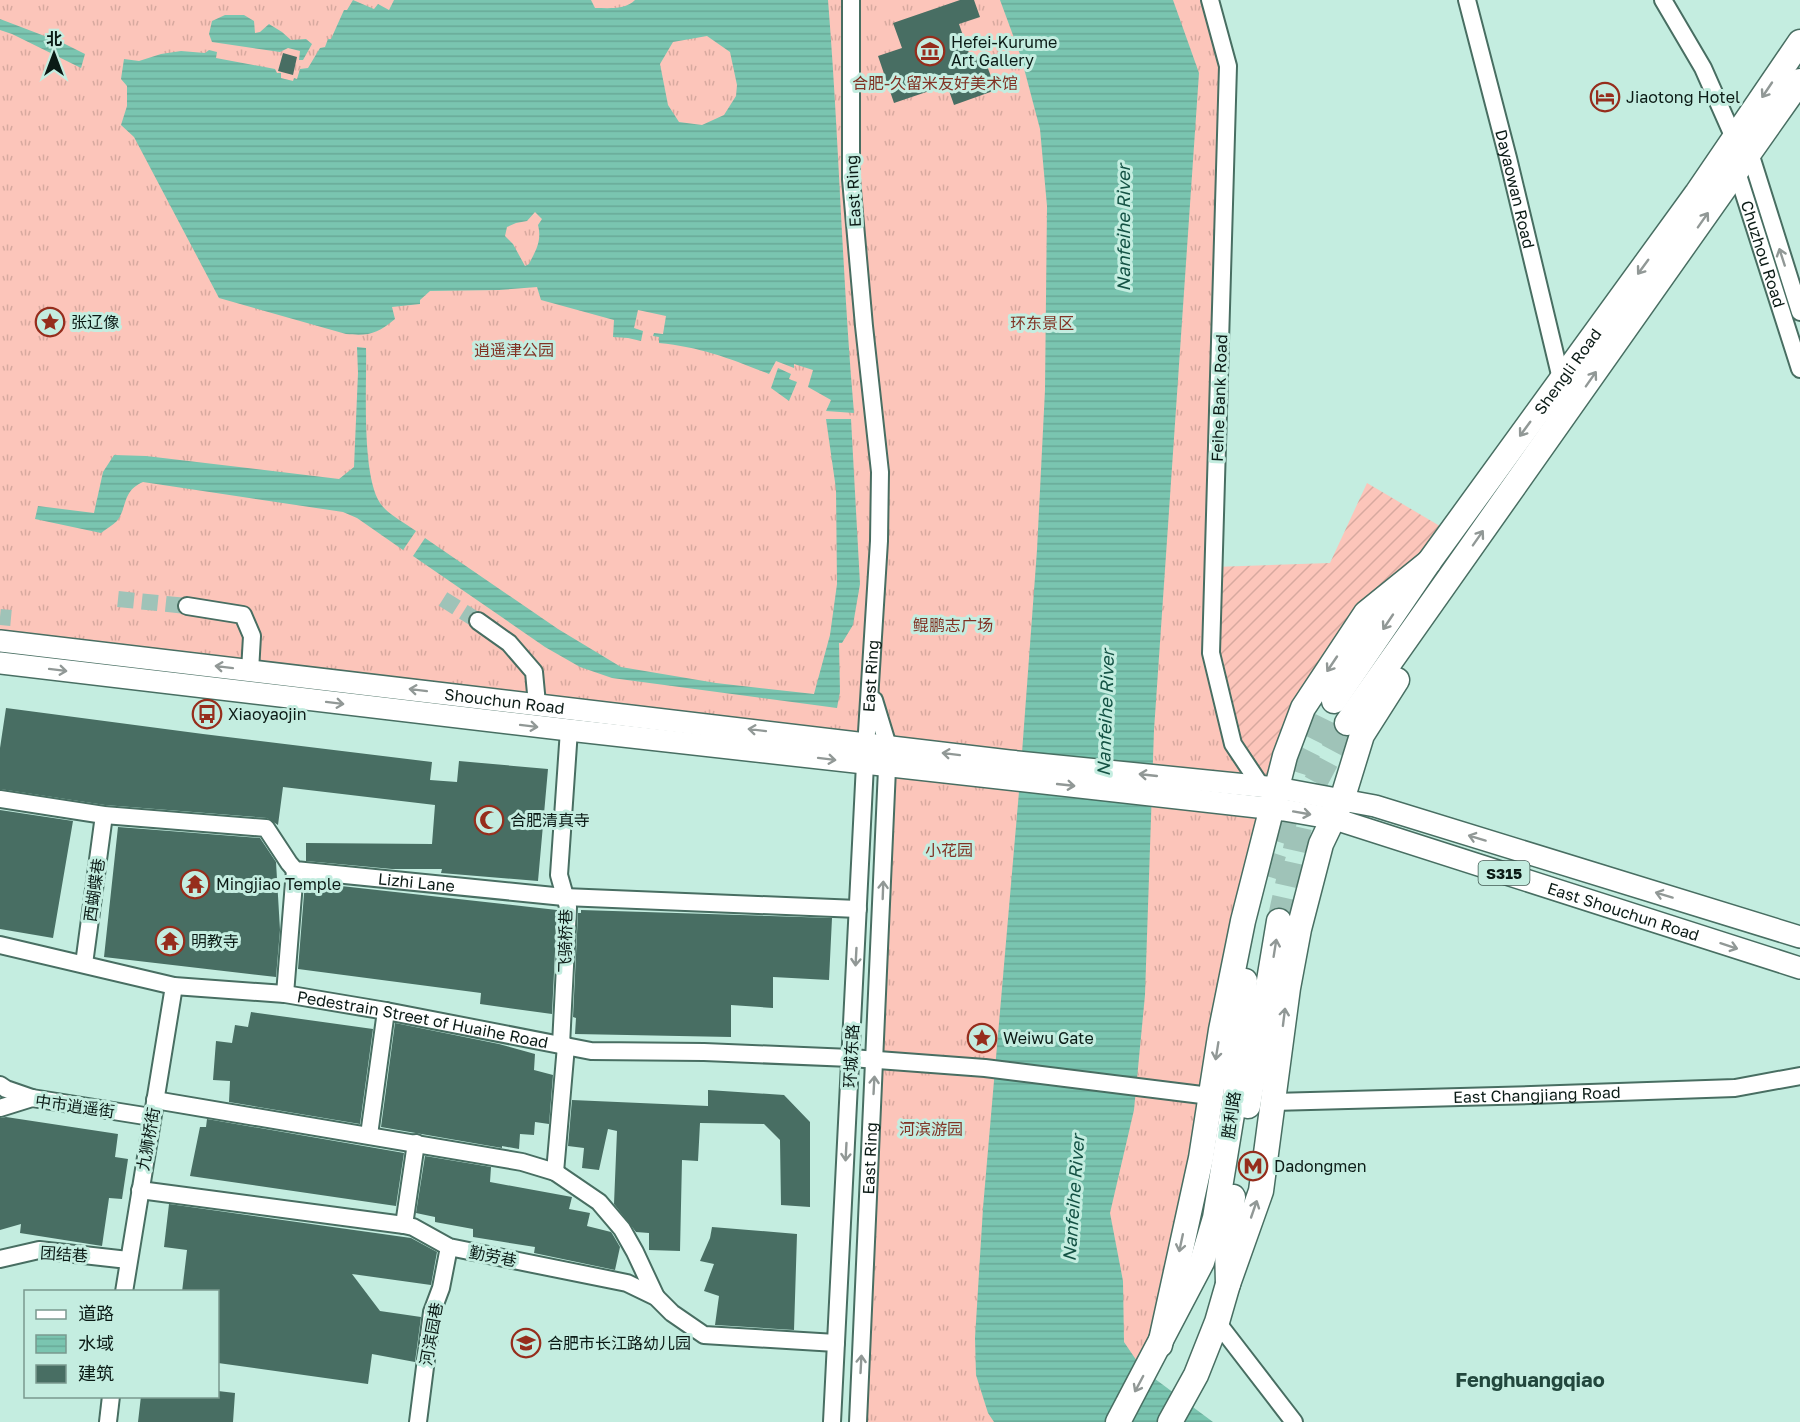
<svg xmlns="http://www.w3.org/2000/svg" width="1800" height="1422" viewBox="0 0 1800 1422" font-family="'Golos Text','Noto Sans SC',sans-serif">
<defs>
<pattern id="grass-tufts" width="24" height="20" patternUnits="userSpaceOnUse" patternTransform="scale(1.5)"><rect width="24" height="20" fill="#fcc5ba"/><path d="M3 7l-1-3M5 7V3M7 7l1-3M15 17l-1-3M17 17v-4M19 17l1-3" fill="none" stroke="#d7a99f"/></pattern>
<pattern id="garden-furrows" width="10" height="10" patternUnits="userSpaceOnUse" patternTransform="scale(1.5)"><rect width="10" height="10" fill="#fcc5ba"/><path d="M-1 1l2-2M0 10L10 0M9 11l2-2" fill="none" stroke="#d7a99f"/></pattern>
<pattern id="water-rules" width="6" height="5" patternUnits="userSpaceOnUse" patternTransform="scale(1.5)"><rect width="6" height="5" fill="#7ac5b0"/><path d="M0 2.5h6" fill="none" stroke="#68a997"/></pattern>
</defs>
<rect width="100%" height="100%" fill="#c4ede0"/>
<path fill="url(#grass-tufts)" d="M0,0H1210L1228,66L1211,653L1261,786L888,746L872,691L867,744L0,641Z
M887,766L1273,809L1160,1345L1116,1422H858Z"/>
<path fill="url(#garden-furrows)" d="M1367,483L1450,532L1366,613L1285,756L1261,786L1233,744L1211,653L1214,567L1330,563Z"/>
<path fill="url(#water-rules)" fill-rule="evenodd" d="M353,0L374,9L378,4L389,10L394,0H591L595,8C609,8 625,10 635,0H828C839,137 842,275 854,413L826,411L831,400L808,387L813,370L794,364V368L776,361L769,374C731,359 701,347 659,343V337L653,336L654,333L663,334L666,316L638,310L634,328L643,331L641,341L628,338L613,337L614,320L541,300L537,287L499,290L430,291L420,300V304L392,307L395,319C377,334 369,336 346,334L219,298L134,137L121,125L127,106V86L121,79L124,59L139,61L161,54L181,51L205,53L209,50L217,52L216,58L275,69L277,73H281V78L293,81L294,78L297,79L300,69L308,68L320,48L325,47L328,39H331L344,10H347ZM707,36L730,52L737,85L736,96L724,115L702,125L679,122L668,105L660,64L673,42ZM535,212L542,219L538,225C542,241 536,250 529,264L525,266L513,244L505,236L507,227L516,223L527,221Z
M1000,0H1173L1199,73L1154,730L1145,995L1134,1110L1110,1213L1123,1281L1124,1342L1143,1370L1213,1422H994L988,1413L976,1375L975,1338L983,1208L1020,780L1037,550L1045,390L1047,206L1040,129L1021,57Z
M225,15H244L254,21L255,33L260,32L269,24L282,32L291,40L306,39L312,44L303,60H299L300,51L288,48L280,52L212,42L209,34L212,21Z
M0,19L63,43L85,54L81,68L12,34L0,30Z
M357,347L366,348C367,386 361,473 380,503C387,514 405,523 416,531L403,550L357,518L343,512L143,482C122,491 128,506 117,521C113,525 106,529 101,533L35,519L38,506L94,513L103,472L114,455L146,456L339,479L354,467L358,373Z
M778,368L791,374L789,379L797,382L789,401L771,388Z
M826,419H851L860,584L853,625L842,643H839L840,692L837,708L612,678L580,667L545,647L413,556L425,538L558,629L621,667L716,683L814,694L830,635L837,584L836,489Z"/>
<path fill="#486e63" d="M960,0H974L980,17L959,24L971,59L983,55L996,90L954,105L947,85L894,103L878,56L902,48L893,23Z
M283,53L297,57L293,75L278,71Z
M6,708L203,734L432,762L430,780L457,782L459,761L548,769L538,881L441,873L442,869H392L306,861V843L432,844L435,805L283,787L278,825L267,818L105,805L0,789V748Z
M0,810L73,821L53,938L0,929Z
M118,827L260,838L276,862L280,930L276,977L104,957Z
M305,882L557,910L552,1014L480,1004L481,993L298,969Z
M581,910L832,918L829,980L773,977V1008L731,1005V1037L575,1034L576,1018L573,1017L578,913H581Z
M251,1012L373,1029L360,1124L229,1102L230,1081L213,1080L216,1041L232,1043L235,1025L248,1027Z
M395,1023L499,1044L535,1054L534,1070L553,1075L549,1124L535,1122L534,1135L520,1134L519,1149L502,1146V1148L381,1127Z
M708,1090L784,1095L810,1122V1207L781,1205L780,1140L764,1124L700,1123L698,1161L682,1160L680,1251L649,1250V1233L636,1232L614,1204L617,1131L608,1129L599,1170L582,1168L584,1148L568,1146L572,1100L708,1106Z
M6,1117L118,1134L115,1157L128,1159L122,1199L109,1198L102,1246L20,1233L21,1224L0,1230V1118Z
M207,1119L404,1153L396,1206L190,1176L200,1127H206Z
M425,1156L491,1167L490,1182L572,1197L569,1209L590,1213L587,1226L611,1232L613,1235L620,1247L615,1270L534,1253L535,1247L473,1237V1229L435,1222V1217L416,1213Z
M169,1204L411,1238L437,1252L431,1285L352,1274L380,1311L421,1317L415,1362L372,1354L368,1384L218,1363V1292H182L187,1250L164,1247Z
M712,1227L797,1234L794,1330L715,1325L719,1296L704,1291L714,1264L700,1261L710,1238Z
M218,1391L235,1393L233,1422H138L141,1396H218Z"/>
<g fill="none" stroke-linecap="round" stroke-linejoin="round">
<path stroke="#9fc3b8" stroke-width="16" stroke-dasharray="16 8" stroke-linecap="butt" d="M118,599L187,606
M443,599L478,621
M0,617L11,618"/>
<path stroke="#9fc3b8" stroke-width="24" stroke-dasharray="24 12" stroke-linecap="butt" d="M1267,876L1306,757L1334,701
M1279,921L1306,800L1347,723"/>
<g stroke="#486e62" stroke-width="20">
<g id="minor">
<path d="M1210,0L1228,66L1211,653L1233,744L1261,786"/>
<path id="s1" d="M1467,0L1508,158L1561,379"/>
<path d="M1663,0L1703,68L1734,138"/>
<path d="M1750,153L1800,312"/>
<path id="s2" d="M1737,172L1800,369"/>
<path d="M187,606L243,615L252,636L250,671"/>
<path d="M478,621L509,643L534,672L537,704"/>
<path id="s3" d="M0,799L104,815L266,828L289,863L295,870L564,897L858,909"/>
<path id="s4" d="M0,945L174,986L285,994L386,1011L591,1051L704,1052L851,1058L985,1068L1210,1096"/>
<path d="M84,964L104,815"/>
<path d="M285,994L295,870"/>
<path d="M561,1045L568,907L559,875L569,730"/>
<path d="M0,1085L6,1089L32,1098"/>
<path d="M155,1100L522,1162L555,1172L599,1202L622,1229L635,1252L656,1297"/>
<path id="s5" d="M1273,1102L1531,1095L1735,1088L1800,1076"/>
<path d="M0,1108L32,1098L151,1117"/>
<path d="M369,1135L386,1011"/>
<path d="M555,1172L566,1046"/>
<path d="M140,1190L404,1225L413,1227L449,1247L627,1283L656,1297L672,1313L704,1335L836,1343"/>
<path d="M404,1225L416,1143"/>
<path d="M0,1259L39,1250L128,1260"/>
<path d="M124,1292L174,986"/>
<path d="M1217,1322L1294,1422"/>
<path d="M108,1422L111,1396"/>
<path d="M418,1422L432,1312L441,1288L449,1247"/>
<path id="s6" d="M832,1422L865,764L879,541L880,472L864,326L851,179V0"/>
<path id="s7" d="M858,1422L888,746L874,700"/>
</g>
</g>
<g stroke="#486e62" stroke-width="24">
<g id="major">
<path id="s8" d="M0,641L1009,761L1277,788L1375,806L1800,937"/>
<path id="s9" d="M0,663L569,730L1284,810L1335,819L1800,968"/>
</g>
</g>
<g stroke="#486e62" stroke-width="27">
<g id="highway">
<path id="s10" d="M1334,701L1429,562L1697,193L1800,42"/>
<path d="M1347,723L1800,81"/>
<path d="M1248,1106L1279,921"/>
<path d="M1228,1284L1261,1191L1288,988L1299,929L1321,844L1342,800L1362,735L1397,680"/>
<path d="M1160,1345L1201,1158L1221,1030L1243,921L1285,756L1303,708L1366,613L1429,562"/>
<path d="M1118,1422L1202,1262L1215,1218L1235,1096L1245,981"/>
<path d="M1170,1422L1196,1375L1217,1322L1228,1284L1227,1246L1233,1197"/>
</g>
</g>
<use href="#minor" stroke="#fff" stroke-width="16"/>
<use href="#major" stroke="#fff" stroke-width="21"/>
<use href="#highway" stroke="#fff" stroke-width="24"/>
</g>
<defs><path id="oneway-shaft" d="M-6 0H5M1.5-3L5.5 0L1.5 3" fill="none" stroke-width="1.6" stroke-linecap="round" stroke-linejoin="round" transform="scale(1.5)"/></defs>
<g stroke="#919896">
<use href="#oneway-shaft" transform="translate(1767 90) rotate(124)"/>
<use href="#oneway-shaft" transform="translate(1703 220) rotate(-55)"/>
<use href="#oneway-shaft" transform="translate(1782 257) rotate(-108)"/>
<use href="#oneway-shaft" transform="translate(1643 267) rotate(126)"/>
<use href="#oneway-shaft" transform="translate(1591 379) rotate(-55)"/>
<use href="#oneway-shaft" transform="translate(1525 429) rotate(126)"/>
<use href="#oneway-shaft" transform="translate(1478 538) rotate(-55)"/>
<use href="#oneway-shaft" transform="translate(1388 622) rotate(124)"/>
<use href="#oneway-shaft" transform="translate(1332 664) rotate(124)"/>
<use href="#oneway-shaft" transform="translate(224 667) rotate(-173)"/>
<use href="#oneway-shaft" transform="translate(58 670) rotate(7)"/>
<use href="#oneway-shaft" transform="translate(418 690) rotate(-173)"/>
<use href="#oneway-shaft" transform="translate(335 703) rotate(7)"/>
<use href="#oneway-shaft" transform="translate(529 726) rotate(7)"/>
<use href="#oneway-shaft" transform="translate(757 730) rotate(-173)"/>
<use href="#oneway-shaft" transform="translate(951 754) rotate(-173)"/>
<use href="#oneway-shaft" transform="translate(827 759) rotate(7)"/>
<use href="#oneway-shaft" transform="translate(1148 775) rotate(-174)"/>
<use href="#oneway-shaft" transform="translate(1066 785) rotate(6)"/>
<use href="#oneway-shaft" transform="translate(1302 813) rotate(10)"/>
<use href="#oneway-shaft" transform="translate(1477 838) rotate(-163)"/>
<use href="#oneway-shaft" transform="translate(883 890) rotate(-88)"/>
<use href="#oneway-shaft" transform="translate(1664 895) rotate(-163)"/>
<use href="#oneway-shaft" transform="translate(1729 946) rotate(18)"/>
<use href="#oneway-shaft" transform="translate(1275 948) rotate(-81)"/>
<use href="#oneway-shaft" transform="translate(856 957) rotate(93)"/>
<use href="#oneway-shaft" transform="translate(1284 1017) rotate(-83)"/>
<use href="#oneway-shaft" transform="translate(1217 1051) rotate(99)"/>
<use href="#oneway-shaft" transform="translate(874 1085) rotate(-87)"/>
<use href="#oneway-shaft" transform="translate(846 1152) rotate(93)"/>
<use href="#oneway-shaft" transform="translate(1254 1209) rotate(-71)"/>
<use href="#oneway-shaft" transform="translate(1181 1243) rotate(102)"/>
<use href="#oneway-shaft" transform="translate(861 1364) rotate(-87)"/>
<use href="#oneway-shaft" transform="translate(1139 1384) rotate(118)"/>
</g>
<defs>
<g id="museum-ring" transform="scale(1.5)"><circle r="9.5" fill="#c4ede0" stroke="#962d1c" stroke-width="1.5"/><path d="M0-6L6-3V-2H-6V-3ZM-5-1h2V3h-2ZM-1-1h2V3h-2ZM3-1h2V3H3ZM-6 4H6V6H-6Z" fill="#962d1c"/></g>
<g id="hotel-ring" transform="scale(1.5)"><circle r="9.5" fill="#c4ede0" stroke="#962d1c" stroke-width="1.5"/><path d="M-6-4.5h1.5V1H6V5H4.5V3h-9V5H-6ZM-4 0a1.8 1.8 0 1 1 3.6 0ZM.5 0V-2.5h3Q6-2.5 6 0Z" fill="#962d1c"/></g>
<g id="sight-ring" transform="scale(1.5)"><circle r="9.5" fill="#c4ede0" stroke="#962d1c" stroke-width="1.5"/><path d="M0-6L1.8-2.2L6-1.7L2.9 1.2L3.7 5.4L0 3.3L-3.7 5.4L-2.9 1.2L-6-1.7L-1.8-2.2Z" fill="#962d1c"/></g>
<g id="bus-ring" transform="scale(1.5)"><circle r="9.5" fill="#c4ede0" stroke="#962d1c" stroke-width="1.5"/><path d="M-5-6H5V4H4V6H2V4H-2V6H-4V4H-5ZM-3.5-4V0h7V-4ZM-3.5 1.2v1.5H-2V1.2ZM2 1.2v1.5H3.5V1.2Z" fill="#962d1c"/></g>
<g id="mosque-ring" transform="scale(1.5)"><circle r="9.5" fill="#c4ede0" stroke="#962d1c" stroke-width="1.5"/><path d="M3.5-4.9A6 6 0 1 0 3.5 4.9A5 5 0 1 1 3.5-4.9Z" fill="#962d1c"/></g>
<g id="temple-ring" transform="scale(1.5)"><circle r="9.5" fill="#c4ede0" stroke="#962d1c" stroke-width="1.5"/><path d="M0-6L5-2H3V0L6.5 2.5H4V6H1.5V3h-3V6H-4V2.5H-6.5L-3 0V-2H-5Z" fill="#962d1c"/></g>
<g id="metro-ring" transform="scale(1.5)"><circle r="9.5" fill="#c4ede0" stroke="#962d1c" stroke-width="1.5"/><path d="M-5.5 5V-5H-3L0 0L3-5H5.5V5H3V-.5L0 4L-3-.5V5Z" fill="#962d1c"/></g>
<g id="school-ring" transform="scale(1.5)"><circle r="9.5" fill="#c4ede0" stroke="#962d1c" stroke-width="1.5"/><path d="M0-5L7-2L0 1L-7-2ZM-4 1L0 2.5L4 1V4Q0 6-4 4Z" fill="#962d1c"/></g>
</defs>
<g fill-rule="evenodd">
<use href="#museum-ring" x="930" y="51"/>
<use href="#hotel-ring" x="1605" y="97"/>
<use href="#sight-ring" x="50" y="322"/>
<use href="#bus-ring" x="207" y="714"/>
<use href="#mosque-ring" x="489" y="820"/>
<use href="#temple-ring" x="195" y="884"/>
<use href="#temple-ring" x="170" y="941"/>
<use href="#sight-ring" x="982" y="1038"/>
<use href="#metro-ring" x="1253" y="1166"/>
<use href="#school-ring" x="526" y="1343"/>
</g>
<g text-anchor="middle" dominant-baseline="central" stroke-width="6" stroke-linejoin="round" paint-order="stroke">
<rect fill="#c4ede0" stroke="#425a53" stroke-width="1.5" x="1478.5" y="861" width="51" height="24" rx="4.5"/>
<g font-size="15" font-weight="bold" fill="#0b1b16">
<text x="1504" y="873">S315</text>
</g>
<g font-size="16" fill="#0b1b16" stroke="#c4ede0" text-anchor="start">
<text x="951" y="42">Hefei-Kurume<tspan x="951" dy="18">Art Gallery</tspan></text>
<text x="1626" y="97">Jiaotong Hotel</text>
<text x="71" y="322">张辽像</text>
<text x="228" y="714">Xiaoyaojin</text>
<text x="510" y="820">合肥清真寺</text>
<text x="216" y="884">Mingjiao Temple</text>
<text x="191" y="941">明教寺</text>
<text x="1003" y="1038">Weiwu Gate</text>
<text x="1274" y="1166">Dadongmen</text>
<text x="547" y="1343">合肥市长江路幼儿园</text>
</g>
<g font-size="16" fill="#813325" stroke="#c4ede0">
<text x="935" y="83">合肥-久留米友好美术馆</text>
<text x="1042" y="323">环东景区</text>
<text x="514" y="350">逍遥津公园</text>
<text x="953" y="625">鲲鹏志广场</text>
<text x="949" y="850">小花园</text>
<text x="931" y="1129">河滨游园</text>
</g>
<g font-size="16" fill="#0b1b16" stroke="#c4ede0">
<text stroke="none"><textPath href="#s1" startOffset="195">Dayaowan Road</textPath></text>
<text transform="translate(853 191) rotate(-93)">East Ring</text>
<text stroke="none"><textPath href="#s2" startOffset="86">Chuzhou Road</textPath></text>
<text stroke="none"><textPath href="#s10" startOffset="404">Shengli Road</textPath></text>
<text transform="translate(1219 398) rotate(-88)">Feihe Bank Road</text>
<text stroke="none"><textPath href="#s6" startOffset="747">East Ring</textPath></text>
<text stroke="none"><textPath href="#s8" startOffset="508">Shouchun Road</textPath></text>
<text stroke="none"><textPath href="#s3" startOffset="441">Lizhi Lane</textPath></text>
<text transform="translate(94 890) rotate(-82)">西蝴蝶巷</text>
<text stroke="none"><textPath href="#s9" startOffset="1647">East Shouchun Road</textPath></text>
<text transform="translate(565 941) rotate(-89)">飞骑桥巷</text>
<text stroke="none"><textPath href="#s4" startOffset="430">Pedestrain Street of Huaihe Road</textPath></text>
<text transform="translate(851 1056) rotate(-87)">环城东路</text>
<text stroke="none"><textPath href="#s5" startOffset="264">East Changjiang Road</textPath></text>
<text transform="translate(75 1106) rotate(8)">中市逍遥街</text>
<text transform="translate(1231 1115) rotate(-82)">胜利路</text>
<text transform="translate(148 1139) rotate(-80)">九狮桥街</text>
<text stroke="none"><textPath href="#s7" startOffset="264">East Ring</textPath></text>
<text transform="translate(64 1254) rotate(4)">团结巷</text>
<text transform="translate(493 1256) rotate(11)">勤劳巷</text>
<text transform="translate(431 1334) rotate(-80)">河滨园巷</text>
</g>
<g font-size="18" font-style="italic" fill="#145244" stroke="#c4ede0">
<text transform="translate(1123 228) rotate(-90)">Nanfeihe River</text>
<text transform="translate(1105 713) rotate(-88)">Nanfeihe River</text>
<text transform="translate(1073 1198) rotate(-86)">Nanfeihe River</text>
</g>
<g font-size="20" font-weight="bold" fill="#22473d" stroke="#c4ede0">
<text x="1530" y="1379">Fenghuangqiao</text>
</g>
</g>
<rect x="24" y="1290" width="195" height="108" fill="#c4ede0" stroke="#7a998f" stroke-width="1.5"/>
<rect x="36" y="1310" width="30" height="9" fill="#ffffff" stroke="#7a998f" stroke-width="1.5"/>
<text x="78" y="1320" font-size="18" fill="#0b1b16">道路</text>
<rect x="36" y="1335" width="30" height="18" fill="url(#water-rules)" stroke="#7a998f" stroke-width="1.5"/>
<text x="78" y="1350" font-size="18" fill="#0b1b16">水域</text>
<rect x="36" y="1365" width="30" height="18" fill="#486e63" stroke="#7a998f" stroke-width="1.5"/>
<text x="78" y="1380" font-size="18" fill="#0b1b16">建筑</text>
<g transform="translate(54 54)" stroke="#c4ede0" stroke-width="4.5" paint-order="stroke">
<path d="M0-4.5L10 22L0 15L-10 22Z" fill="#0b1b16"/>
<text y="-9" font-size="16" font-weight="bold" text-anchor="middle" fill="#0b1b16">北</text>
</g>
</svg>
